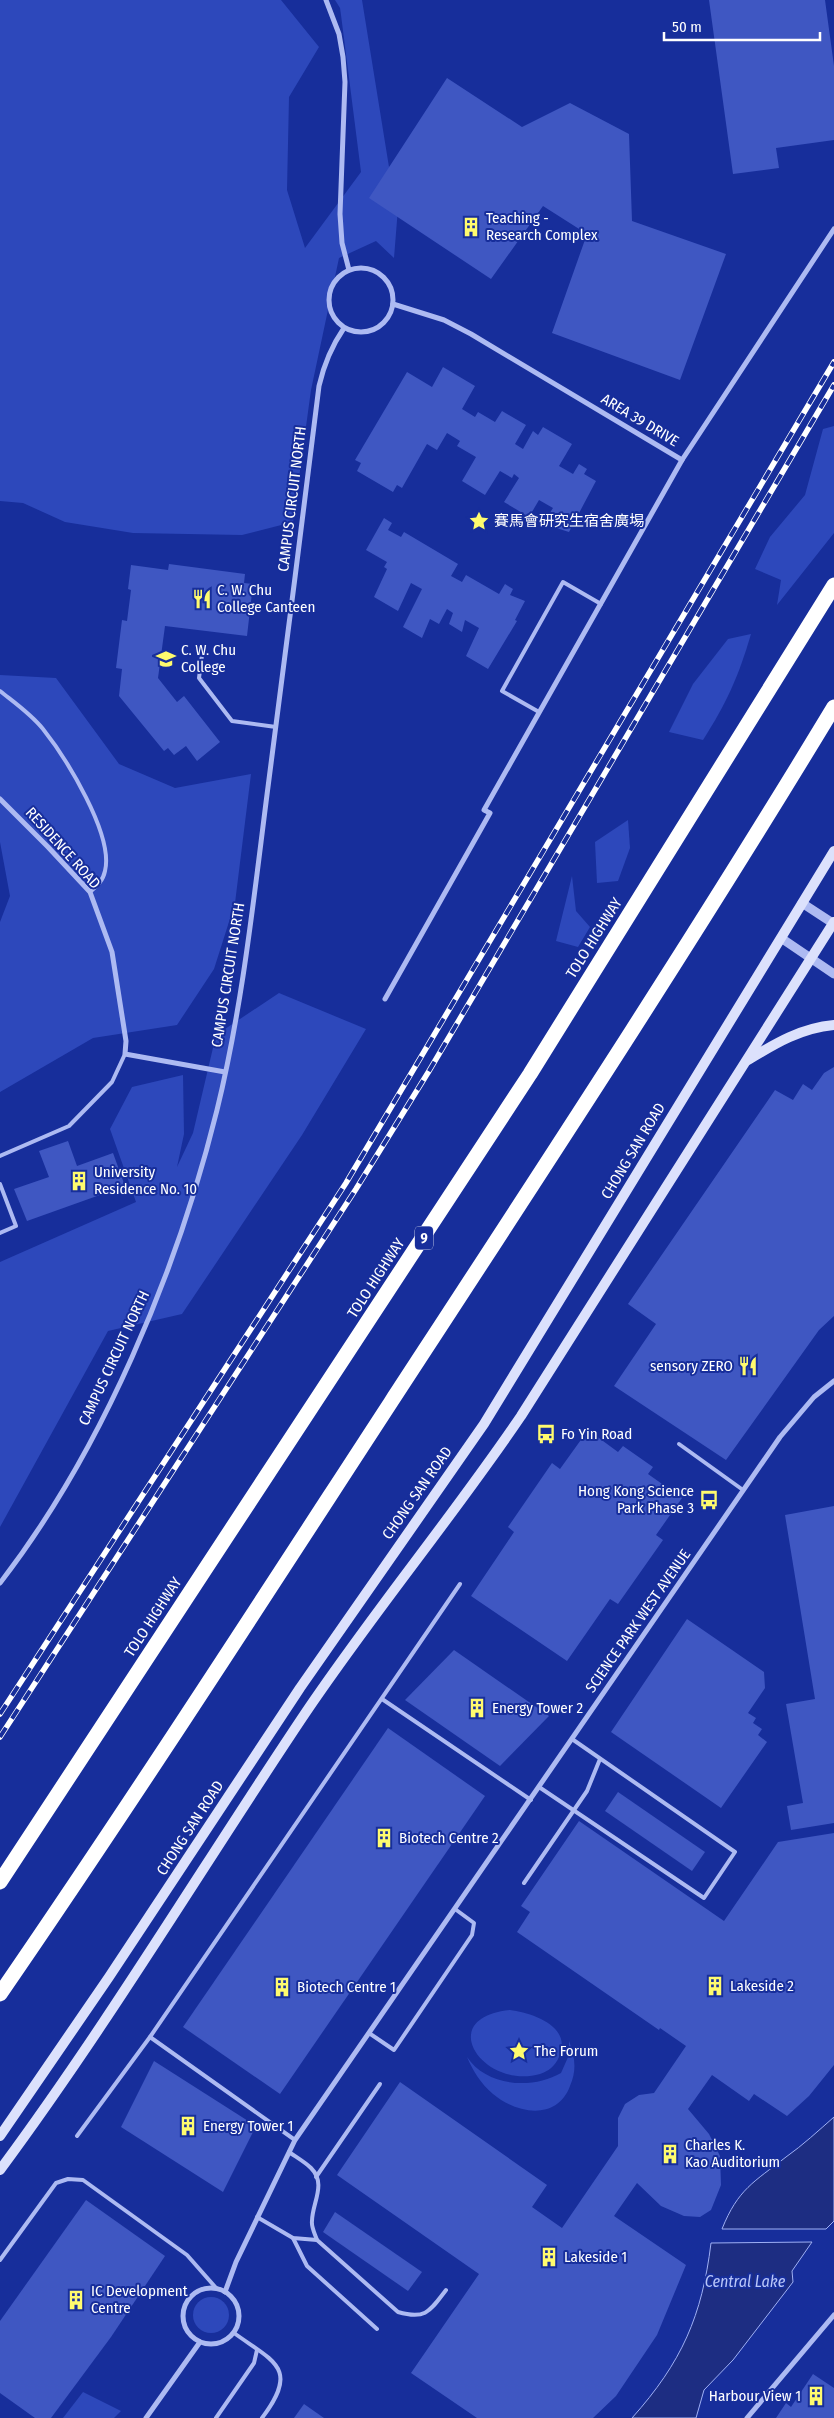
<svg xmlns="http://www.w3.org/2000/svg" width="834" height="2418" viewBox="0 0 834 2418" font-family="'Fira Sans Condensed','Noto Sans TC',sans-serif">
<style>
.green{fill:#2d48bb}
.water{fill:#1d2d82;stroke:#9fb0f5}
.building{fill:#3f57c2}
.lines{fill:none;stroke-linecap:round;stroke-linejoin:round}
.service{stroke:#adbaf2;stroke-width:4}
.minor{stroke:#adbaf2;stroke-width:5}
.tertiary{stroke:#adbaf2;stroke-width:9}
.secondary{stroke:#dce1fc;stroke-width:10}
.motorway{stroke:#fff;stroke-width:15}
.rail-casing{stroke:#fff;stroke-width:5.5}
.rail{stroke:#172e9b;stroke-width:4;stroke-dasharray:11;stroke-linecap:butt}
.labels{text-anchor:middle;stroke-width:4;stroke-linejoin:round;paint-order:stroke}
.shield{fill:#172e9b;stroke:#b9c0e1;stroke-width:1}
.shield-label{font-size:14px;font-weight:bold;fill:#fff}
.poi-label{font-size:15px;fill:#fff;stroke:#172e9b;text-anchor:start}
.street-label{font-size:15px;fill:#fff;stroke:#172e9b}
.water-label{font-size:16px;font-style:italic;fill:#b9c6f9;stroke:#172e9b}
</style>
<rect width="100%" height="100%" fill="#172e9b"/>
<g class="green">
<path d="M0 0H281L319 47 289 97 287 190 305 248 361 172 341 15 340 8 335 0H362L389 167 402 158 394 258 376 241 339 258 311 390 293 522 242 535 133 533 65 522 23 503 0 501Z"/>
<path d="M834 426V533L777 605 781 580 755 569 770 537 805 495 823 429Z"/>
<path d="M751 634C738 678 727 702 703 740L669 732 693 684 728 639Z"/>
<path d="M0 675 56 678 119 764 175 788 251 774 235 903 214 969 177 1025 93 1038 0 1092V922L10 896 0 842Z"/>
<path d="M628 820 630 848 618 881 597 883 595 842Z"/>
<path d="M572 876 576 911 590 927 578 947 556 941Z"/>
<path d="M279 993 366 1029 302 1135 182 1314 108 1331 0 1527V1262L136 1202 110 1129 132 1087 183 1075 184 1134 177 1167 193 1133 216 1035Z"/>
<path d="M510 2010C532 2013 573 2026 559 2057 555 2066 549 2071 540 2074 484 2090 433 2018 510 2010Z"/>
<path d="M569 2041C575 2057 577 2070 570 2086 557 2121 517 2114 493 2094 481 2084 473 2071 467 2057 486 2086 532 2090 561 2073L569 2055Z"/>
<circle cx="211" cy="2315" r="18"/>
<path d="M83 2392 121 2411 114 2418H63Z"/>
</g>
<g class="water">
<path d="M834 2117V2221L826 2229H722C738 2189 754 2182 786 2157 803 2145 818 2131 834 2117Z"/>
<path d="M812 2242 792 2271 793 2282 733 2360 704 2390 696 2418H632C682 2362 702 2316 711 2243Z"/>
</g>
<g class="building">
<path d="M709 0H825L834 66V140L776 148 779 168 733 174Z"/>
<path d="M447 78 522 127 570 103 629 134 632 221 726 254 680 380 552 333 587 234 543 206 491 279 369 198Z"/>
<path d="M443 367 475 386 462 409 475 417 478 412 495 422 502 411 526 425 515 444 523 449 533 431 538 435 543 427 572 444 559 466 573 474 579 464 587 469 584 474 596 481 569 532 553 527 555 524 546 519 553 508 539 500 529 517 504 502 519 478 514 474 512 478 500 471 485 495 462 481 476 457 457 446 460 441 447 433 437 450 427 444 402 488 397 485 393 492 357 471 361 463 355 460 407 372 432 387Z"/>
<path d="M384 518 392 523 388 530 401 537 404 532 458 564 451 576 462 582 466 575 499 594 505 584 513 589 510 595 525 601 515 620 517 621 488 669 466 656 479 628 465 620 462 632 449 624 453 613 447 609 439 624 430 619 422 638 403 627 422 589 411 583 398 611 374 597 387 569 384 567 387 562 366 550Z"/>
<path d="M169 564 245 574 244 583 253 584 247 636 165 626 158 678 177 702 184 696 220 742 197 761 186 746 174 755 168 748 164 751 119 696 122 669 116 668 122 620 127 621 131 590 128 589 131 565 168 570Z"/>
<path d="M834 1067V1316L819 1330 726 1460 614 1386 656 1324 628 1304 775 1090 793 1100 803 1084 812 1090 824 1073Z"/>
<path d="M68 1141 77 1166 113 1153 125 1186 27 1221 14 1189 49 1177 39 1151Z"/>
<path d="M588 1430 618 1452 623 1446 653 1467 648 1474 682 1498 656 1535 663 1540 618 1604 610 1599 567 1661 471 1596 514 1532 508 1527 552 1463 560 1469Z"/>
<path d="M834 1506V1823L791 1830 787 1806 803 1803 786 1704 815 1699 785 1515Z"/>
<path d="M687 1619 764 1672 765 1688 748 1713 756 1718 753 1723 762 1729 758 1735 767 1742 721 1808 611 1732Z"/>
<path d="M454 1650 549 1716 500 1766 405 1700Z"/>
<path d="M388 1728 485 1796 280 2094 183 2027Z"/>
<path d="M618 1792 705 1852 692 1871 605 1811Z"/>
<path d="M579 1821 724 1921 778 1842 834 1833V2065L809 2096 787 2116 754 2094 749 2101 712 2075 688 2109 709 2134 720 2156 721 2185 711 2210 700 2217 684 2216 661 2206 637 2183 614 2216 686 2265 657 2335 616 2396 593 2418H477L411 2373 479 2274 337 2175 400 2082 547 2185 532 2207 562 2228 618 2146V2118L625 2104 639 2095 654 2093 686 2046 660 2028 659 2030 517 1932 530 1912 521 1906Z"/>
<path d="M154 2061 256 2126 223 2192 121 2127Z"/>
<path d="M86 2200 165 2256 111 2337 51 2418H35L0 2393V2321Z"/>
<path d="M335 2212 422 2272 408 2291 323 2232Z"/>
<path d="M813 2374 834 2388V2418H776L786 2403 791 2407Z"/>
<path d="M304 2404 324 2418H294Z"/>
</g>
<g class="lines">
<g class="service">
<path d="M203 647 199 678 232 721 276 727"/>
<path d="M0 691C15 703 31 714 43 729 66 758 114 835 105 871 103 881 97 886 90 892"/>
<path d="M539 712 502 691 563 582 601 604"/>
<path d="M0 1156 69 1126 112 1082 125 1054"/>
<path d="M0 1184 16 1226 0 1233"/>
<path d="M679 1444 743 1490"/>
<path d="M382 1699 531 1800"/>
<path d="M539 1787 704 1898 735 1852 572 1739"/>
<path d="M524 1883 587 1791 600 1759"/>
<path d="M369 2033 394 2050 472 1935 474 1923 455 1909"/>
<path d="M150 2037 295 2140"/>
<path d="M77 2136 150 2037 460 1584"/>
<path d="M289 2152C296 2157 305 2162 311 2168 327 2184 312 2203 312 2221 311 2227 315 2234 317 2240L398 2312C426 2320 430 2311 446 2290"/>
<path d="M316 2177 380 2084"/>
<path d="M257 2217 293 2238 317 2240"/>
<path d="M293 2238 307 2266 377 2329"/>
<path d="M0 2260 56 2183 68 2179 83 2180 187 2255 217 2289"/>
<path d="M234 2333C274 2362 300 2368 262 2418"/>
<path d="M216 2418 254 2363 257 2350"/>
</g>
<g class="minor">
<path d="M326 0 339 34 343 57 345 82 340 214 342 243 349 270"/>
<circle cx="361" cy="300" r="32"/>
<path d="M393 304 444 320 471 334 682 460"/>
<path d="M0 799 48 847 90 892 112 952 126 1041 125 1054 225 1072"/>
<path d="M385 999 490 813 484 810 682 460 834 229"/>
<path d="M0 1583C102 1451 177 1272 217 1110 243 1004 254 895 268 787 286 653 302 520 319 386 324 364 331 347 344 328"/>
<circle cx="211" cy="2316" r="28"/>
<path d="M225 2292 236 2262 295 2140 780 1437 814 1397 834 1381"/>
<path d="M146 2418 200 2342"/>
<path d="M747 2418 834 2315"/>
</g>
<g class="tertiary">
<path d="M802 903 834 924"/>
<path d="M781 938 834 974"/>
</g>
<g class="secondary">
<path d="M748 1060C776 1043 801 1028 834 1025"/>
<path d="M0 2136 109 1977 300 1688 484 1424 834 851"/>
<path d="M0 2170C108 2024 201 1869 302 1718 371 1615 451 1519 521 1416L834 922"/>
</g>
<g class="motorway">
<path d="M0 1882 530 1074 834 585"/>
<path d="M0 1994C134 1799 262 1600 391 1402 541 1172 692 942 834 707"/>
</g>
<defs>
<g id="rail">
<path d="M0 1714 346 1183 834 362"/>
<path d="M0 1737 356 1189 429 1071 834 385"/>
</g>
</defs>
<use href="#rail" class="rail-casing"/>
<use href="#rail" class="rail"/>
</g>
<defs>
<symbol id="building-bare" viewBox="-9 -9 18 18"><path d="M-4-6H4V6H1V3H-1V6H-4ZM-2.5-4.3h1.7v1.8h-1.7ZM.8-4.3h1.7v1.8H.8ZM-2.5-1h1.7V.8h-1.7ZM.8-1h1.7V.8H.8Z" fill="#fffb6e" stroke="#172e9b" stroke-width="2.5" paint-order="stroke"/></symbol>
<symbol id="sight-bare" viewBox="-9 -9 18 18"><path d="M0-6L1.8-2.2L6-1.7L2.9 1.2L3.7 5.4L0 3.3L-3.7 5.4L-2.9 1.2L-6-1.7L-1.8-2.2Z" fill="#fffb6e" stroke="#172e9b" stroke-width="2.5" paint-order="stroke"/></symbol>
<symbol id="restaurant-bare" viewBox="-9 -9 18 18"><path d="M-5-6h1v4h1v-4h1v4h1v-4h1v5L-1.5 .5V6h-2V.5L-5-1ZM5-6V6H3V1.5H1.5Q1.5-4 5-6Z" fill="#fffb6e" stroke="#172e9b" stroke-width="2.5" paint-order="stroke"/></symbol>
<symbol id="university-bare" viewBox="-9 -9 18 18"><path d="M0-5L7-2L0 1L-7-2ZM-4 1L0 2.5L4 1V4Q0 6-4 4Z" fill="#fffb6e" stroke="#172e9b" stroke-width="2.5" paint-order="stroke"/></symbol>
<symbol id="bus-bare" viewBox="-9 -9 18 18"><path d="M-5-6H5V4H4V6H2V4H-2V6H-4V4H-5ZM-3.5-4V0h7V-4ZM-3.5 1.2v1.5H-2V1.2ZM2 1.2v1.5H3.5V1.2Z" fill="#fffb6e" stroke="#172e9b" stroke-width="2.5" paint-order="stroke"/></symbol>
</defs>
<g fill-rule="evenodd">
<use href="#building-bare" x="457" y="213" width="28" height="28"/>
<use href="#sight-bare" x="465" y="507" width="28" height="28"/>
<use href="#restaurant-bare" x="188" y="585" width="28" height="28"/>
<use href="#university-bare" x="152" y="645" width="28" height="28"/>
<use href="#building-bare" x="65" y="1167" width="28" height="28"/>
<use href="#restaurant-bare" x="734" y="1352" width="28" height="28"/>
<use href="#bus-bare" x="532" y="1420" width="28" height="28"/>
<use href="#bus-bare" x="695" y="1486" width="28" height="28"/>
<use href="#building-bare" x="463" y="1694" width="28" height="28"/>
<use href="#building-bare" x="370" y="1824" width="28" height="28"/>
<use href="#building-bare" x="701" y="1972" width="28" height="28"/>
<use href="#building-bare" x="268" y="1973" width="28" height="28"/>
<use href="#sight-bare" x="505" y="2037" width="28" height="28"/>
<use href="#building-bare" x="174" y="2112" width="28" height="28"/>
<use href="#building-bare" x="656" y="2140" width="28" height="28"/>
<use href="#building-bare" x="535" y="2243" width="28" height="28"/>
<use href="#building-bare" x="62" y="2286" width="28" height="28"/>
<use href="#building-bare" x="802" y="2382" width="28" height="28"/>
</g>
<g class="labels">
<rect class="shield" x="415" y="1226.5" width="18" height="23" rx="4"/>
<g class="shield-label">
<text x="424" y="1243">9</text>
</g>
<g class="poi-label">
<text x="486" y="223">Teaching -<tspan x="486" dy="17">Research Complex</tspan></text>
<text x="494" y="526">賽馬會研究生宿舍廣埸</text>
<text x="217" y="595">C. W. Chu<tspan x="217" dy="17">College Canteen</tspan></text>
<text x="181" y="655">C. W. Chu<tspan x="181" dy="17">College</tspan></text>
<text x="94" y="1177">University<tspan x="94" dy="17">Residence No. 10</tspan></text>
<text x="733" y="1371" text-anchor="end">sensory ZERO</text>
<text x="561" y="1439">Fo Yin Road</text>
<text x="694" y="1496" text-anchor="end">Hong Kong Science<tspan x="694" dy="17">Park Phase 3</tspan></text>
<text x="492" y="1713">Energy Tower 2</text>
<text x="399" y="1843">Biotech Centre 2</text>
<text x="730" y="1991">Lakeside 2</text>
<text x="297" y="1992">Biotech Centre 1</text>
<text x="534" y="2056">The Forum</text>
<text x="203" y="2131">Energy Tower 1</text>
<text x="685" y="2150">Charles K.<tspan x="685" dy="17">Kao Auditorium</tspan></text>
<text x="564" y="2262">Lakeside 1</text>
<text x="91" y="2296">IC Development<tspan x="91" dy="17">Centre</tspan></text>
<text x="801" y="2401" text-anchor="end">Harbour View 1</text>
</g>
<g class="street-label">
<text transform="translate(640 420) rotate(31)" y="5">AREA 39 DRIVE</text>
<text transform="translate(292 499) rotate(-83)" y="5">CAMPUS CIRCUIT NORTH</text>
<text transform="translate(63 848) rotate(48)" y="5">RESIDENCE ROAD</text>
<text transform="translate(594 938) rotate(-58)" y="5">TOLO HIGHWAY</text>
<text transform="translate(228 975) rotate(-81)" y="5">CAMPUS CIRCUIT NORTH</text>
<text transform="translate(633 1151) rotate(-59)" y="5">CHONG SAN ROAD</text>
<text transform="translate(376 1278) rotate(-57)" y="5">TOLO HIGHWAY</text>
<text transform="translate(114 1358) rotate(-65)" y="5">CAMPUS CIRCUIT NORTH</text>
<text transform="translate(417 1493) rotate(-55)" y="5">CHONG SAN ROAD</text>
<text transform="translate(153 1617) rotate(-57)" y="5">TOLO HIGHWAY</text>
<text transform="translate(638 1621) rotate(-55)" y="5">SCIENCE PARK WEST AVENUE</text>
<text transform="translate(190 1828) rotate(-57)" y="5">CHONG SAN ROAD</text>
</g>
<g class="water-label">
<text x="745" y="2287">Central Lake</text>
</g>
</g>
<path d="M664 32v8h156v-8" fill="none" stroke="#ffffff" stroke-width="2.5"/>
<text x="672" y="32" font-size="15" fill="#ffffff" stroke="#172e9b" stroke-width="4" paint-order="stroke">50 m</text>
</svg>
